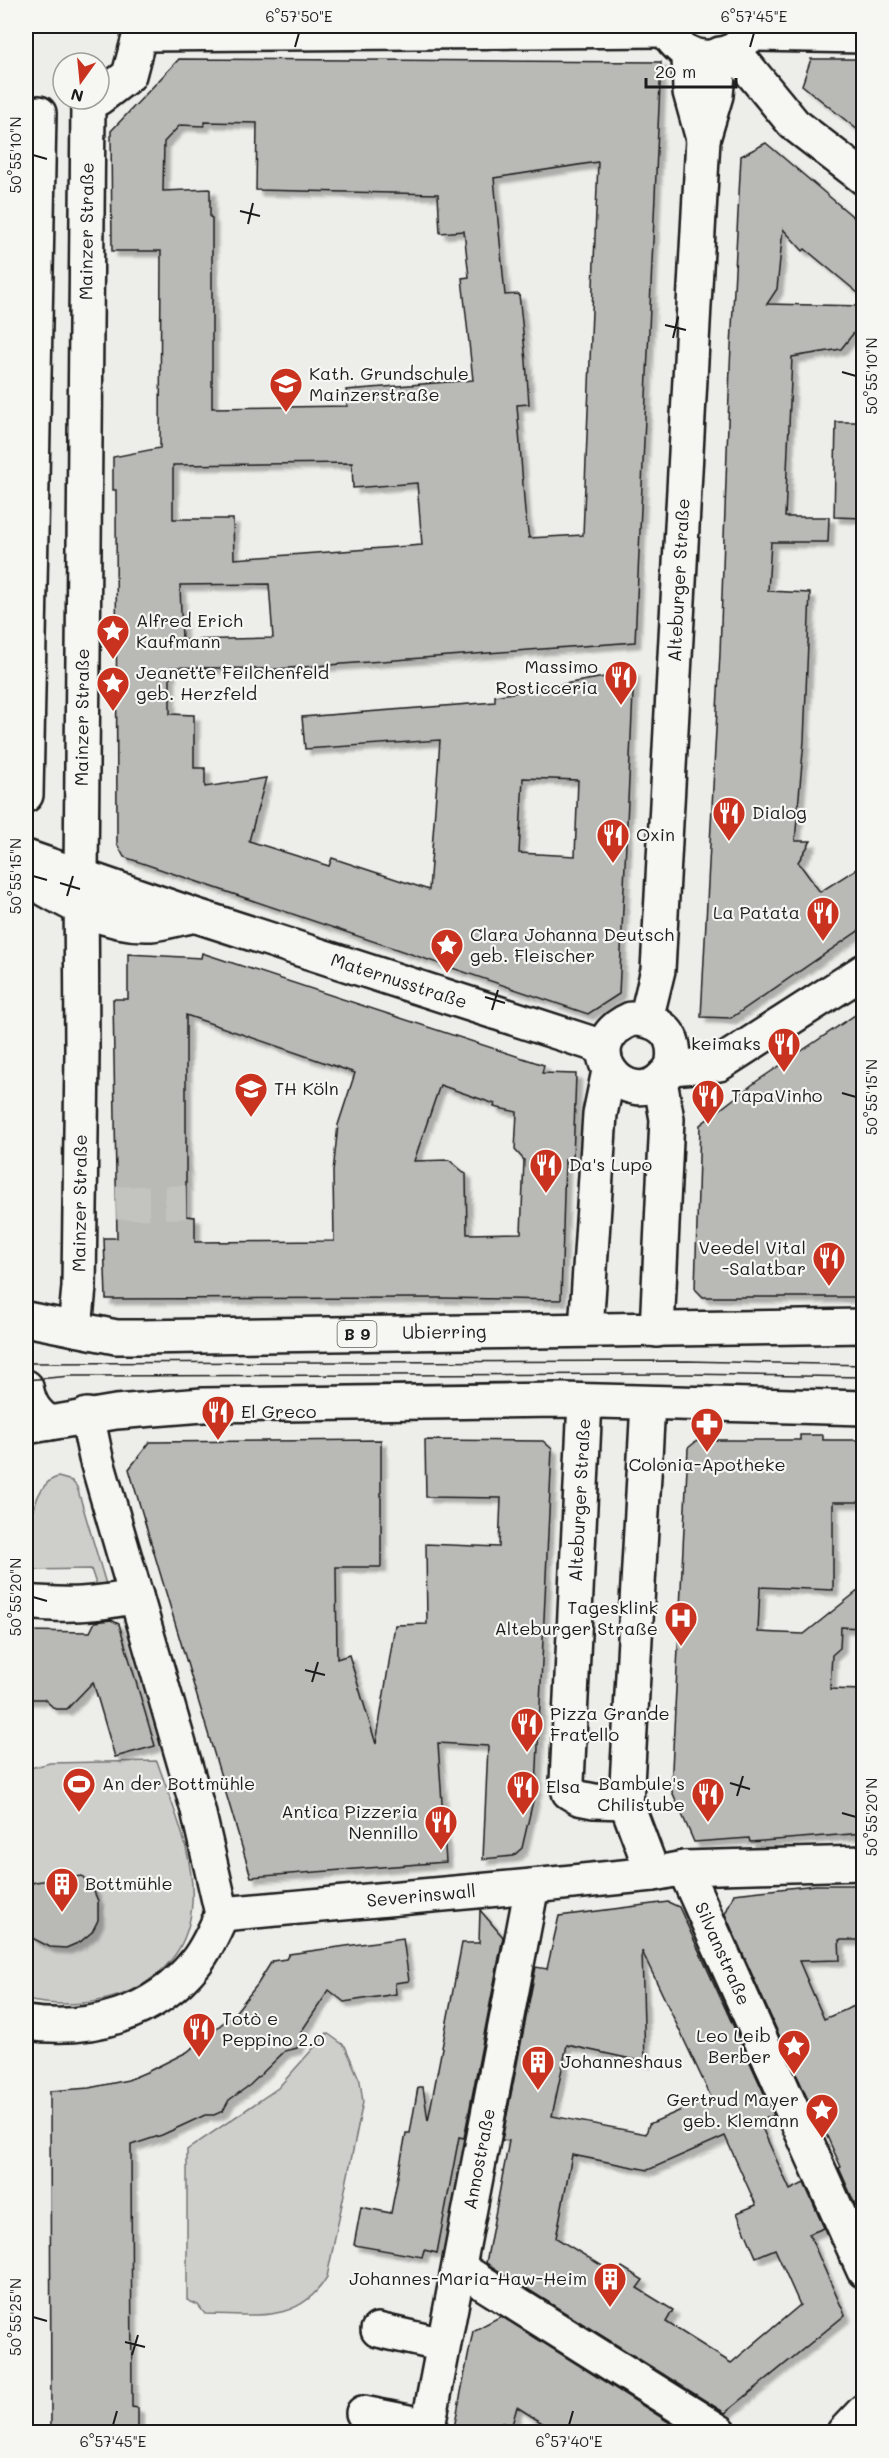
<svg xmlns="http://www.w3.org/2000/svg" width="889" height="2458" viewBox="0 0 889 2458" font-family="Mali,sans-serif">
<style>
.green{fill:#cececb;stroke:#757574;stroke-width:1.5}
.building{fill:#b9b9b6;stroke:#1c1c1c;stroke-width:1.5;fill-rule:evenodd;filter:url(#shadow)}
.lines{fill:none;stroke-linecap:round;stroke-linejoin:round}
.minor-tunnel{stroke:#c3c3c0;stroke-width:33;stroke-dasharray:33 16;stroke-linecap:butt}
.minor-casing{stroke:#1c1c1c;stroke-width:38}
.major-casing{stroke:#1c1c1c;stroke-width:38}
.minor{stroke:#f6f6f2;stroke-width:33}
.major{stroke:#f6f6f2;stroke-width:33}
.tram{stroke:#1c1c1c;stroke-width:1.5}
.ticks{fill:none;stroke:#1c1c1c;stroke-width:2}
.labels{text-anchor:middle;stroke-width:4.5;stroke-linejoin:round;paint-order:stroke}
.shield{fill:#f6f6f2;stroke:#5d5d5c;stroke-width:1.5}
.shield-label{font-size:16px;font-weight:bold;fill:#1c1c1c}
.street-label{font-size:18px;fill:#1c1c1c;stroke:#f6f6f2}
.poi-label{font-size:18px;fill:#1c1c1c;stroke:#f6f6f2;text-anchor:start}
.neatline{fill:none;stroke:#1c1c1c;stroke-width:2}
.ticks-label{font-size:15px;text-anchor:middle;fill:#1c1c1c}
</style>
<defs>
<filter id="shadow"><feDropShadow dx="5.5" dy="5.5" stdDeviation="1.5" flood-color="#0004"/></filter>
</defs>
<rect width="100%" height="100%" fill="#edede9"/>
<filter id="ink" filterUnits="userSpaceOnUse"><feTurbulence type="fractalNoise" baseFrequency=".0167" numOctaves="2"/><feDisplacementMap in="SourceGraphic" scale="12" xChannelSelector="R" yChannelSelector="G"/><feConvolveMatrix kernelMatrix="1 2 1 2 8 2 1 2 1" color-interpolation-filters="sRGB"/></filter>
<g filter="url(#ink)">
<g class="green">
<path d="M58 1477 72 1481 77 1487 108 1591 99 1593 91 1569 28 1570 26 1577C26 1552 28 1484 58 1477Z"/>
<path d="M157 1761C172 1805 195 1855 192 1903 187 1989 97 2015 26 2000V1769L50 1763Z"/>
<path d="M327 2033 345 2046 360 2081 363 2102 327 2277C298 2325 254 2314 205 2314L198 2305 187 2300V2150L278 2088Z"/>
</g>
<g class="building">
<path d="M179 59 661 62 635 642 276 669 170 667V714L194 715V768H205V787L266 778 249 841 329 866 332 858 429 890 440 740 305 749 302 717 495 702V696L634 672 619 994 588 1014 124 857 117 844 116 490H113V457L160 448 161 251H112L111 131ZM204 122 257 123 256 190 438 194 440 233 464 231 469 277 462 278 473 380 346 390 347 406 212 408V218L210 217V189L163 191 164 142 180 125 204 126ZM598 162 583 535 529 538 525 512 517 405 529 404 526 361 519 294 505 295 494 178ZM352 463 353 488 417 483 422 545 234 559 233 519H173V465ZM269 584 273 638 182 640 180 585ZM523 778 578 780 575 856 519 853Z"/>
<path d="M811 59H864V135L802 85Z"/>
<path d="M766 143 864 226V298L805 249 803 251 783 229 777 289 767 304 864 306V320L841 349 792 357 785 517H829L828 542H771L768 591 810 593 804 741 795 841H811L798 862 820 892 864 864V927L731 1018 701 1017 720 653 730 366 741 156Z"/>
<path d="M836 422H864V518L834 517Z"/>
<path d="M202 953 544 1065 542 1073 576 1074 573 1159H565L561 1300 442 1298 106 1299 104 1238H117L113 999H128V954L201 958ZM186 1015 355 1073 338 1125 333 1172 334 1241 195 1242V1217L186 1216ZM440 1085 495 1104 494 1107 517 1112 515 1150 524 1160 521 1233 467 1234 466 1174 449 1160 414 1161Z"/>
<path d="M864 1009V1297H703L695 1289 700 1125 757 1081Z"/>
<path d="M800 1435H823V1440H864V1502H833V1590L760 1587 758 1632 804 1634 864 1586V1628L841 1627 840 1648 832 1655 830 1689 864 1690V1833L750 1842 749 1838 694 1842 671 1789 688 1448 698 1440H800Z"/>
<path d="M381 1440V1567H336L337 1659 349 1655 376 1744 395 1625 427 1624 426 1544 499 1547 501 1498 426 1497 425 1440 543 1441 552 1449 536 1788 522 1848 513 1856 483 1859 488 1746 438 1743 446 1862 251 1877 129 1469 150 1442Z"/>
<path d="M111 1620 119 1624 155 1746 115 1757 93 1682 67 1709H55L44 1699H26V1631L90 1632 95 1622Z"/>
<path d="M82 1876 92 1887 98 1901V1920L92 1932 80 1942 66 1948 50 1947 34 1939 26 1928V1886L35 1882Z"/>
<path d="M816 1885H864V1940H839L840 1960 799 1961 824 2019 864 2002V2216L861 2212 859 2213 839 2168 841 2167 810 2099 808 2100 725 1914 734 1894Z"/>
<path d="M668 1902 679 1907 774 2115 759 2121 790 2190 804 2183 824 2228 809 2234 845 2315 725 2413 486 2263 509 2141 502 2140 536 1967 547 1969 559 1916ZM642 1951 711 2097 649 2124 646 2134 552 2116 567 2045 645 2062ZM725 2136 756 2205 737 2213 756 2257 775 2249 800 2305 731 2363 666 2322 673 2310 637 2288 643 2280 622 2267 617 2275 556 2238 572 2155 648 2170Z"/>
<path d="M480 1910 503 1937 464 2138 459 2137 437 2253 424 2250 422 2257 354 2245 361 2207 391 2213 406 2133H410L418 2087H423L428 2121 462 1943H479Z"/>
<path d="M403 1938 409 1981 395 1983 396 1994 344 2002 329 1990 301 2032V2040L297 2048 285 2051 250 2085 229 2100 223 2111 214 2115H205L162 2135 131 2145 132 2407 138 2408V2433H51L50 2091 89 2088 128 2080 149 2071 187 2052 234 2014 257 1985 272 1961 286 1959 289 1954Z"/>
<path d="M501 2316 686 2433H558L517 2407 512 2425 502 2423 501 2433H453L473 2331Z"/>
</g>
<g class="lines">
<path class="minor-tunnel" d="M116 1203 186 1202"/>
<defs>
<g id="minor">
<path d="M663 26C670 36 677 47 688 53 713 65 744 50 754 26"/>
<path d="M142 34 666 30"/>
<path d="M751 34 864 36"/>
<path d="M734 51 794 124 864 178"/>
<path d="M689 53 690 92 703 139"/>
<path d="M99 98 129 75 142 26"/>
<path d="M26 795 39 113"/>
<path id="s1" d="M26 857 194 915 603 1047"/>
<path d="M26 878C64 900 104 926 151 924 164 923 179 918 192 916"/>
<path d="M631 1019C657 1019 677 1031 673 1061 672 1068 669 1071 664 1076 629 1115 569 1046 631 1019Z"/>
<path id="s2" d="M646 1019 658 970 703 139 716 95 720 54"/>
<path d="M671 1068 719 1064 864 971"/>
<path id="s3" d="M75 1329 79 1287 82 1053 81 876 88 106"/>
<path d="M586 1330 600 1114 609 1071"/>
<path d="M657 1330 667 1119 660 1081"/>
<path d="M585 1401 567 1782 569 1792 579 1798 594 1801 626 1802"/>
<path d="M648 1403 626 1802 653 1874"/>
<path d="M87 1415 96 1458 198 1810 222 1914"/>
<path d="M26 1602C66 1606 96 1605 136 1596"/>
<path id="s4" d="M684 1868 864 2271"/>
<path id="s5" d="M222 1914 532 1886 653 1874 684 1868 864 1863"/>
<path d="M26 2023C90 2032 154 2015 196 1962 207 1948 215 1930 222 1914"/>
<path d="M459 2268 720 2432"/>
<path d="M378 2330 443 2345"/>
<path d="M363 2413 428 2426"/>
<path id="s6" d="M427 2432 532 1886"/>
<path d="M844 2432 864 2411"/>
</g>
<g id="major">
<path id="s7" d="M26 1319 116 1337H139L864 1326"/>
<path d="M26 1387C30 1405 34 1412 49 1423"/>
<path d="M26 1427 116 1412 203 1405 562 1400 864 1408"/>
</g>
</defs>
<use href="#minor" class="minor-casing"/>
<use href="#major" class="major-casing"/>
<use href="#minor" class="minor"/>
<use href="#major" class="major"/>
<g class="tram">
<path d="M26 1363 688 1361 864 1365"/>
<path d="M26 1380 71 1376 688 1374 864 1377"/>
</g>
</g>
</g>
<path class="ticks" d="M295 47 299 33M750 47 754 33M33 155 47 159M240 211 260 216M248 224 253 203M665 325 686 330M673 338 678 317M842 372 856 376M33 876 47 880M60 883 80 889M67 896 73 876M485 997 505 1003M492 1010 498 990M842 1093 856 1097M33 1597 47 1601M305 1670 325 1675M312 1682 318 1662M730 1783 750 1789M737 1796 743 1776M842 1813 856 1817M33 2317 47 2321M125 2342 145 2347M132 2355 138 2335M113 2425 117 2411M569 2425 573 2411"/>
<defs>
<symbol id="school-pin" viewBox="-11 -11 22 30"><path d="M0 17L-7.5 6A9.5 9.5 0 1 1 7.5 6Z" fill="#c8321e" stroke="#f6f6f2"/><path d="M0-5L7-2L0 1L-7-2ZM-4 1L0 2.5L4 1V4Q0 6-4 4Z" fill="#fff"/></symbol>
<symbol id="sight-pin" viewBox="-11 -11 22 30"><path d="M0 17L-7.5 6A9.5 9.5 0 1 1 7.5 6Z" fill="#c8321e" stroke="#f6f6f2"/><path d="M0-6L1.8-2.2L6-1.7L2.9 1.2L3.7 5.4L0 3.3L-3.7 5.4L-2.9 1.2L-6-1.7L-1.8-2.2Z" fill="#fff"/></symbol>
<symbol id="restaurant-pin" viewBox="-11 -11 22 30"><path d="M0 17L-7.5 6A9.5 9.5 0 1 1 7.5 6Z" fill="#c8321e" stroke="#f6f6f2"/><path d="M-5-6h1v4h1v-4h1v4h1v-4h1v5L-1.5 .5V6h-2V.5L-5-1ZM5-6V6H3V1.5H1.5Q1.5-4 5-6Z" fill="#fff"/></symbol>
<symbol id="university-pin" viewBox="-11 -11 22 30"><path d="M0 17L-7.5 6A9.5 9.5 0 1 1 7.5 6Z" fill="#c8321e" stroke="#f6f6f2"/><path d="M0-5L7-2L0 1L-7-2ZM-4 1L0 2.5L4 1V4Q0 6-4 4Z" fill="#fff"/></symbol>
<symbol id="pharmacy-pin" viewBox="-11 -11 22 30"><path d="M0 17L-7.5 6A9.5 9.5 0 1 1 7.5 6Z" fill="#c8321e" stroke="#f6f6f2"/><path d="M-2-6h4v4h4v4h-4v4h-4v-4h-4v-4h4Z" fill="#fff"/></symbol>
<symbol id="hospital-pin" viewBox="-11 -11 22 30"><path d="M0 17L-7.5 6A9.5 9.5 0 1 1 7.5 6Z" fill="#c8321e" stroke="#f6f6f2"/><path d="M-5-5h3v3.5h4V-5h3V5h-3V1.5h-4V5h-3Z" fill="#fff"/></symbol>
<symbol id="stadium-pin" viewBox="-11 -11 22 30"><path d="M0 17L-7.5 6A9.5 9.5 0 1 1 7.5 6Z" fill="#c8321e" stroke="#f6f6f2"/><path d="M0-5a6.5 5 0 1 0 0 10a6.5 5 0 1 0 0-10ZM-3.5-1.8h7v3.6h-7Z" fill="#fff"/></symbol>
<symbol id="building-pin" viewBox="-11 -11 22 30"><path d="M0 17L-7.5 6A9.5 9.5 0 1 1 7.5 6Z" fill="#c8321e" stroke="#f6f6f2"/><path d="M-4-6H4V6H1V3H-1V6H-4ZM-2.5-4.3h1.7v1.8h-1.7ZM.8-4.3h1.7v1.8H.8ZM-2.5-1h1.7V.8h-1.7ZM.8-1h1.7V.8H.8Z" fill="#fff"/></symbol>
</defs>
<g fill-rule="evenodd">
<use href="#school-pin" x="267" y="365" width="38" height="52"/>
<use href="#sight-pin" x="94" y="612" width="38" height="52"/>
<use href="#restaurant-pin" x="602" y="658" width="38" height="52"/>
<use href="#sight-pin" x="94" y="664" width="38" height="52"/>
<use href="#restaurant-pin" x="710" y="794" width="38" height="52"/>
<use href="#restaurant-pin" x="594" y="816" width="38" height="52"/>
<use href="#restaurant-pin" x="804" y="894" width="38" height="52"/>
<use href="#sight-pin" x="428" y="926" width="38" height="52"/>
<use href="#restaurant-pin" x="765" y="1025" width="38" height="52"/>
<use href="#university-pin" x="232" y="1070" width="38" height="52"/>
<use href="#restaurant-pin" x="689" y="1077" width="38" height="52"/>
<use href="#restaurant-pin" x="527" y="1146" width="38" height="52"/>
<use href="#restaurant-pin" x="810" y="1239" width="38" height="52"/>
<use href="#restaurant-pin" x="199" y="1393" width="38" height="52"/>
<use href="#pharmacy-pin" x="688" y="1405" width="38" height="52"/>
<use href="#hospital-pin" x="662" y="1599" width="38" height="52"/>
<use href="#restaurant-pin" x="508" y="1705" width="38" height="52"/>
<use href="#stadium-pin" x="60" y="1765" width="38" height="52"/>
<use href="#restaurant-pin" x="504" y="1768" width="38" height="52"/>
<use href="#restaurant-pin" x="689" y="1775" width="38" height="52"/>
<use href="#restaurant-pin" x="422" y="1803" width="38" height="52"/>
<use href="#building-pin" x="43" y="1865" width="38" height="52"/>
<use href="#restaurant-pin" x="180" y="2010" width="38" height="52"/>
<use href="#sight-pin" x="775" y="2027" width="38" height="52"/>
<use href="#building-pin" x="519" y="2043" width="38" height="52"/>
<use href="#sight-pin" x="803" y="2091" width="38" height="52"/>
<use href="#building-pin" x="591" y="2260" width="38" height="52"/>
</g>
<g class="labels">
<rect class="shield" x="337.5" y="1321" width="39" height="26" rx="4.5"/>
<g class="shield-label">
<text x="357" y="1340">B 9</text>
</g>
<g class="street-label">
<text dy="6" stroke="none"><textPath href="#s3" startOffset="1098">Mainzer Straße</textPath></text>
<text dy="6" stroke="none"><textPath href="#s2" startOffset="441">Alteburger Straße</textPath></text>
<text dy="6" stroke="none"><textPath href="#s3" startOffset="612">Mainzer Straße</textPath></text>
<text dy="6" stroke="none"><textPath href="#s1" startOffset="393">Maternusstraße</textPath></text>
<text dy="6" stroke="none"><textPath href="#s3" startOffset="126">Mainzer Straße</textPath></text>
<text dy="6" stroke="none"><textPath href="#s7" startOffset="420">Ubierring</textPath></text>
<text transform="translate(580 1500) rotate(-87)" y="6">Alteburger Straße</text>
<text dy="6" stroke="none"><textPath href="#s5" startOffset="200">Severinswall</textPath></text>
<text dy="6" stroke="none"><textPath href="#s4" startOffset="94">Silvanstraße</textPath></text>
<text dy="6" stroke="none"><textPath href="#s6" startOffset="278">Annostraße</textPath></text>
</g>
<g class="poi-label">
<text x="309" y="380">Kath. Grundschule<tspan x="309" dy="21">Mainzerstraße</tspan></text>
<text x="136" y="627">Alfred Erich<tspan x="136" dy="21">Kaufmann</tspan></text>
<text x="598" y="673" text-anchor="end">Massimo<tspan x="598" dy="21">Rosticceria</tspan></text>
<text x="136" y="679">Jeanette Feilchenfeld<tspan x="136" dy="21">geb. Herzfeld</tspan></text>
<text x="752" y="819">Dialog</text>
<text x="636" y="841">Oxin</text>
<text x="800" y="919" text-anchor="end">La Patata</text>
<text x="470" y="941">Clara Johanna Deutsch<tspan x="470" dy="21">geb. Fleischer</tspan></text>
<text x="761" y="1050" text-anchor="end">keimaks</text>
<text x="274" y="1095">TH Köln</text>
<text x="731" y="1102">TapaVinho</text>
<text x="569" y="1171">Da's Lupo</text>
<text x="806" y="1254" text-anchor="end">Veedel Vital<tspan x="806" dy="21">-Salatbar</tspan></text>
<text x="241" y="1418">El Greco</text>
<text x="707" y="1471" text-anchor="middle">Colonia-Apotheke</text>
<text x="658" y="1614" text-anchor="end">Tagesklink<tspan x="658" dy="21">Alteburger Straße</tspan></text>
<text x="550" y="1720">Pizza Grande<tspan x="550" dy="21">Fratello</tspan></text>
<text x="102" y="1790">An der Bottmühle</text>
<text x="685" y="1790" text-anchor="end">Bambule's<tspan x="685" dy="21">Chilistube</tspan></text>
<text x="546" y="1793">Elsa</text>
<text x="418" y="1818" text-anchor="end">Antica Pizzeria<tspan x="418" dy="21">Nennillo</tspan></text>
<text x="85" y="1890">Bottmühle</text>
<text x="222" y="2025">Totò e<tspan x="222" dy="21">Peppino 2.0</tspan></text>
<text x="771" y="2042" text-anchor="end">Leo Leib<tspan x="771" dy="21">Berber</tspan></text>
<text x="561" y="2068">Johanneshaus</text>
<text x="799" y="2106" text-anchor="end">Gertrud Mayer<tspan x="799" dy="21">geb. Klemann</tspan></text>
<text x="587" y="2285" text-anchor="end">Johannes-Maria-Haw-Heim</text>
</g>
</g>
<rect width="889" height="2458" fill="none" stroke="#f6f6f2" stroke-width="66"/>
<g transform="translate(81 81) rotate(195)"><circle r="28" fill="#f6f6f2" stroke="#9f9f9c" stroke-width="1.5"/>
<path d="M0-4.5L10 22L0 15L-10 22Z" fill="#c8321e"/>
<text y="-9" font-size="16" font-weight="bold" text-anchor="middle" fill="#1c1c1c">N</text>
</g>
<path d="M646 78v9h90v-9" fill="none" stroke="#1c1c1c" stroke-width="3"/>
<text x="655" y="78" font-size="18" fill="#1c1c1c" stroke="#f6f6f2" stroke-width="4.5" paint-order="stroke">20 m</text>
<rect x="33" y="33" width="823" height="2392" class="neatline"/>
<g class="ticks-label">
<text x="299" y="22">6°57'50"E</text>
<text x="754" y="22">6°57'45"E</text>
<text transform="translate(16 155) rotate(-90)" y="5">50°55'10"N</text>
<text transform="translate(872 376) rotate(-90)" y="5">50°55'10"N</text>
<text transform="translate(16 876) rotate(-90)" y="5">50°55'15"N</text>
<text transform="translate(872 1097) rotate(-90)" y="5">50°55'15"N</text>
<text transform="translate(16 1597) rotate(-90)" y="5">50°55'20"N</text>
<text transform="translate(872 1817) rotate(-90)" y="5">50°55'20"N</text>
<text transform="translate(16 2317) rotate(-90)" y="5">50°55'25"N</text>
<text x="113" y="2447">6°57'45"E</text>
<text x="569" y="2447">6°57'40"E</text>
</g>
</svg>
